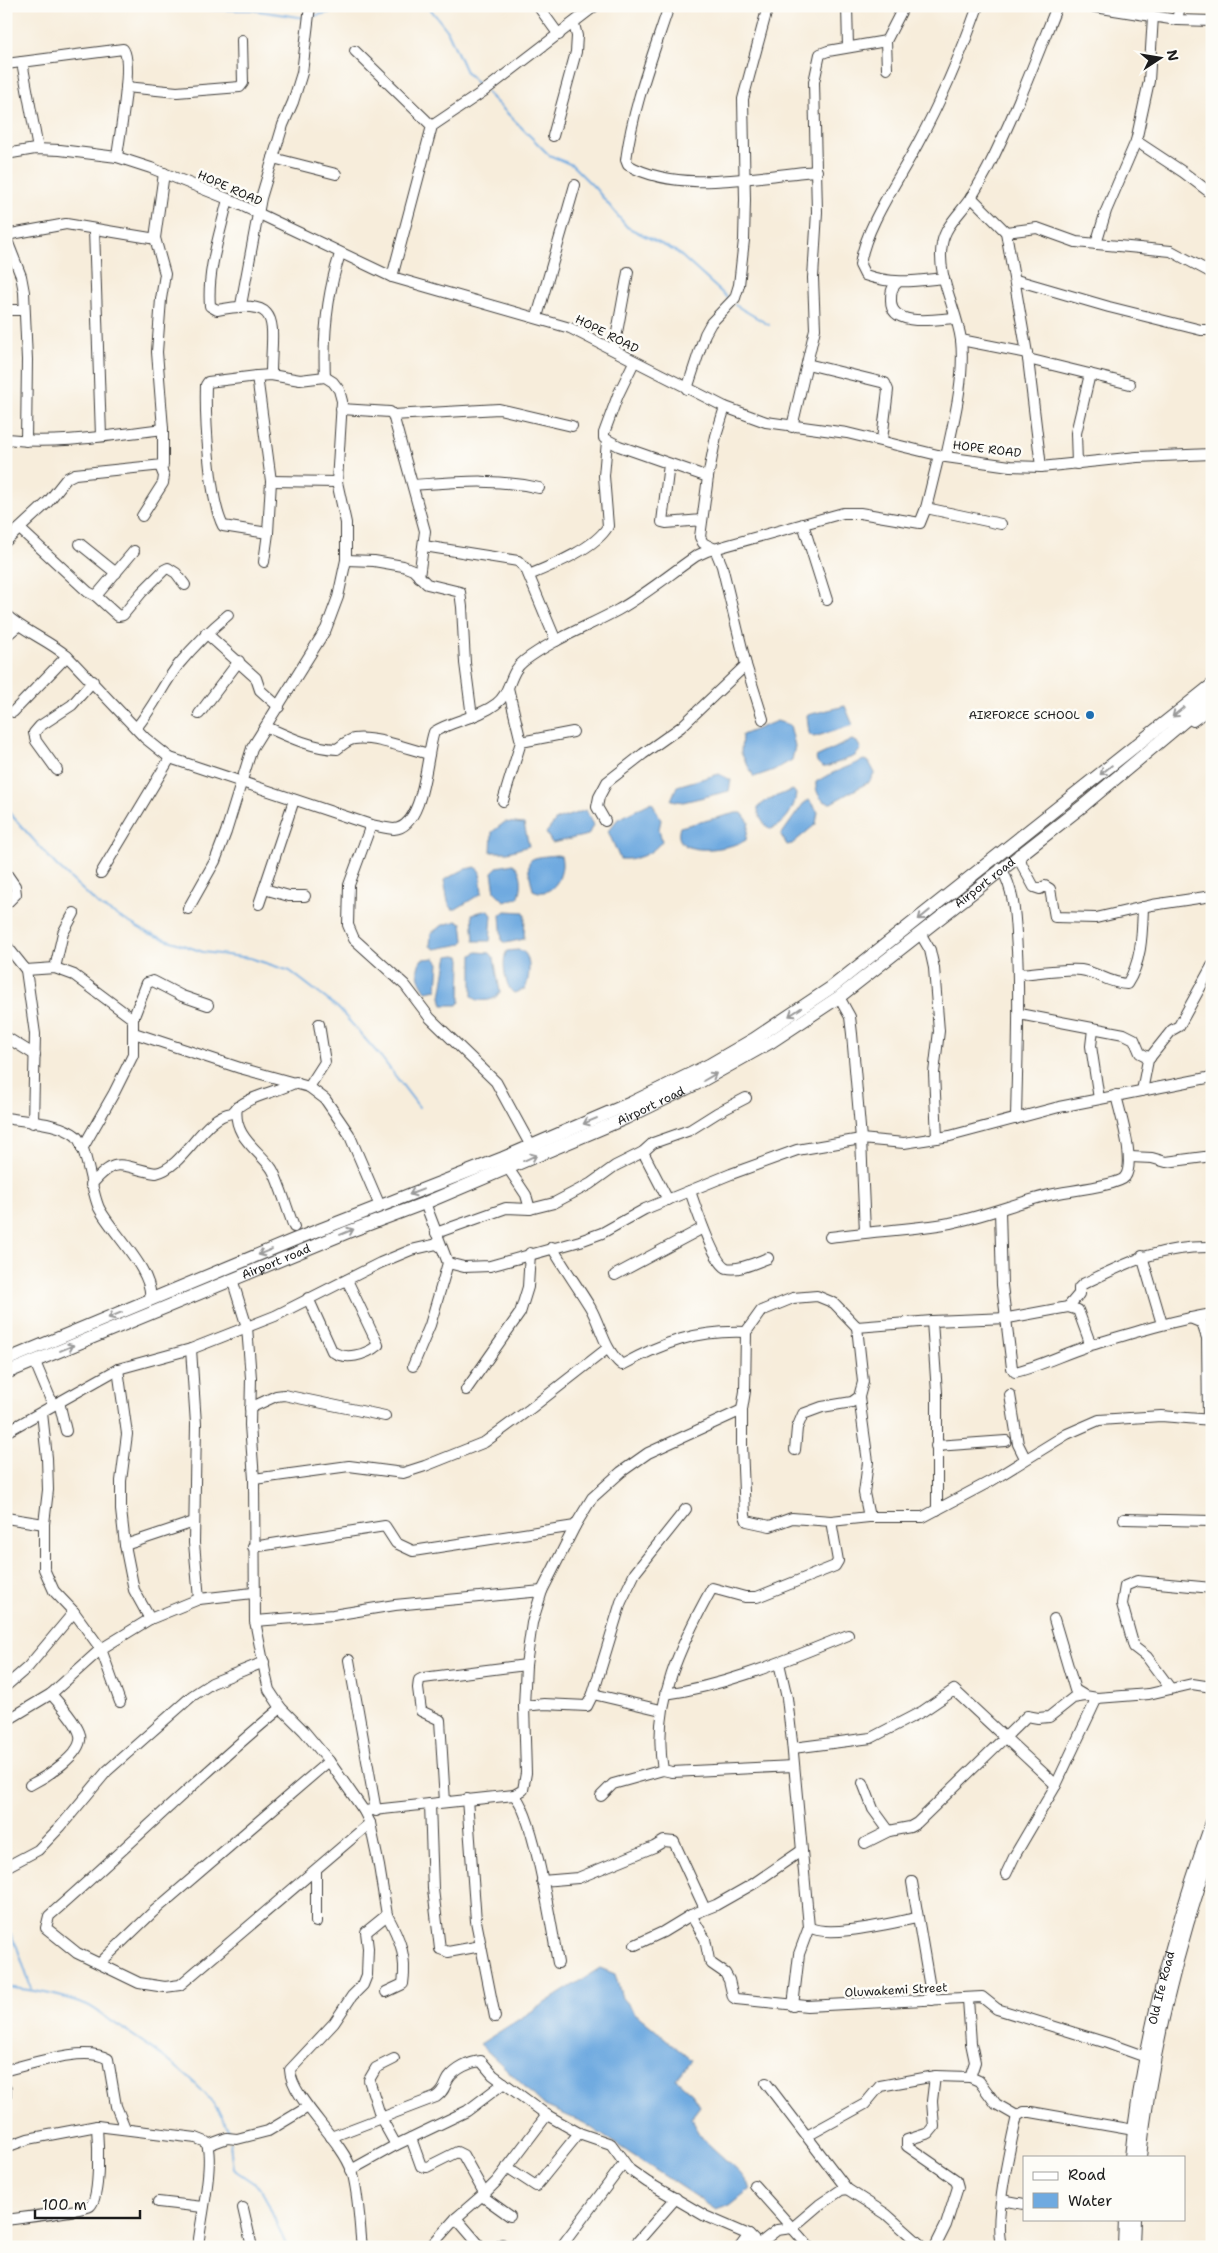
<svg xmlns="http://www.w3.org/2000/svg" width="1218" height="2253" viewBox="0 0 1218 2253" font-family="'Shantell Sans',sans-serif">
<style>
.water{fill:#6faae0;stroke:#46637e}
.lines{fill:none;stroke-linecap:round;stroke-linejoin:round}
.stream{stroke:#6faae0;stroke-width:2}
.minor-casing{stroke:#3d3b39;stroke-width:12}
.major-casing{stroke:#3d3b39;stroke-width:14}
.minor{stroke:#fff;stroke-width:10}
.major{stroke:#fff;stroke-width:12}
.oneway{stroke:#999}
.poi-dot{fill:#1f6fb2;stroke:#fdfcf7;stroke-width:2}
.labels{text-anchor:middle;stroke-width:5;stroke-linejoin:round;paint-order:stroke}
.street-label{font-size:12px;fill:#1c1c1c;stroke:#fdfcf7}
.poi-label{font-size:12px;fill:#1c1c1c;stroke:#fdfcf7;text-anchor:end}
</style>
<rect width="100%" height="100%" fill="#fdfcf7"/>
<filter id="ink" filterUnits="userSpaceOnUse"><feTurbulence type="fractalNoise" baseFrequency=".02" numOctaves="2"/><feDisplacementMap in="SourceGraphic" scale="10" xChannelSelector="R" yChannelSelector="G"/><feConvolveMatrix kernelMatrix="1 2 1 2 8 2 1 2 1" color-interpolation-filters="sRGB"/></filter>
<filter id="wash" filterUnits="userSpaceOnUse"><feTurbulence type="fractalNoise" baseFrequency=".0096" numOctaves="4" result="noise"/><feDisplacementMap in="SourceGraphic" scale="20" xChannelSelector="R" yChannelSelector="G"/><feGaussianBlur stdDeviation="1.12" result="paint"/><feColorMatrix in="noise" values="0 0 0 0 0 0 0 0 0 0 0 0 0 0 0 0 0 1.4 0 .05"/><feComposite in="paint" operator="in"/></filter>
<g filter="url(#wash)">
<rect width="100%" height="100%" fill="#f7eddb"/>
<g class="water">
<path d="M845 706 853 725 814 737 809 734 807 715Z"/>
<path d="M777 721 790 725 795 746 792 760 774 770 754 777 741 753 742 735Z"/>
<path d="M852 740 857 742 861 749 855 756 826 767H822L817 762 816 757Z"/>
<path d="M864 760 869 762 875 773 869 782 831 803C821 803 815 792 816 782L828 775Z"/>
<path d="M719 774 731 780 729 791 683 802 671 800 677 786Z"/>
<path d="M793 790 796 794C795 808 785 824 771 829 764 826 757 815 758 807L769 799Z"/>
<path d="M809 800 818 812 816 824 792 844 787 845 781 835 803 804Z"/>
<path d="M652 802 661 820 659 829 662 841C651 855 637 860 620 859L608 831 618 819Z"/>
<path d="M586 810 593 825 588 835 552 843 546 833 556 820Z"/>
<path d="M736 813H742L749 822 746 840C732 849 669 860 680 827Z"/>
<path d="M505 822 524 824 529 846 508 852H491L492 832Z"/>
<path d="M557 855 561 856C566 873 553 900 533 890 526 858 523 858 557 855Z"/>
<path d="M513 864C523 870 523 889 518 898L504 901 495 892 492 872 497 867Z"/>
<path d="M476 867 480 872 482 893 456 909H452L448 902 444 880 465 869Z"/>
<path d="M488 910 492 915 490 941H474L472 914Z"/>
<path d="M505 911 524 912 525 916 524 939 506 943 502 941 500 915Z"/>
<path d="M457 921 462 923 464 940 462 944 435 949 430 946 431 933 443 925Z"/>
<path d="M518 950C533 951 530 978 525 989L514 993C505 988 501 959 507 951Z"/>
<path d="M477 952 490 953 494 958 500 992C495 1001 486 1001 477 1000L472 996V955Z"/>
<path d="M456 955 460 956 461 959 460 1002 457 1005H443L441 997 447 960 448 956Z"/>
<path d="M435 958 439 963 437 989 426 991C419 981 414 970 422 959Z"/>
<path d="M600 1968 615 1974 622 1998 635 2013 691 2060 676 2079 692 2093 700 2106 691 2118 703 2139 740 2173 751 2188 730 2205 716 2210 584 2123 545 2106 480 2044Z"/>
</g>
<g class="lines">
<g class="stream">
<path d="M189 6 215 10H252L305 18"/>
<path d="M428 6 447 30 466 72 482 88"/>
<path d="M313 16 359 6"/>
<path d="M487 93 549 155 572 165 595 188 627 227 677 252 730 300"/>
<path d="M735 305 769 325"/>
<path d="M6 809 56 865 100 906 148 933 203 952 250 958 290 971 338 1008 381 1057 419 1107"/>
<path d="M6 1926 17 1947 31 1988"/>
<path d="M6 1987C33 1990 60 1995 85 2004 95 2008 105 2017 114 2023 147 2044 224 2095 229 2136"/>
<path d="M230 2143 233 2169 261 2188 287 2247"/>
</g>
</g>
</g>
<g filter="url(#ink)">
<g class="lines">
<defs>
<g id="minor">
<path d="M538 6 559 35"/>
<path d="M669 6C652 58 633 106 626 160L628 165C682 195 757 175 817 171"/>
<path d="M847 6 848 47"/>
<path d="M1089 6 1177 20 1212 21"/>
<path d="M1153 16 1149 81 1136 141 1183 172 1212 194"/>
<path d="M1177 20 1180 6"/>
<path d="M355 51 432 126"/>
<path d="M22 62 38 149"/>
<path d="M6 64 123 49C134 61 119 138 117 157"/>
<path d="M887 69 886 41 904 6"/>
<path d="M126 87 177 92 240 87 243 83 242 40"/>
<path d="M553 136 576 52 577 36 574 24"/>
<path d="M6 154 35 149 60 150 117 157 151 168 228 199 392 277 570 328 725 407 766 422 847 433 946 457 1010 466 1041 467 1137 457 1212 454"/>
<path d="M273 158 336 174"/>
<path d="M971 197 1006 232 1028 359 1041 467"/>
<path d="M228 199C220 234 207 270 210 306L217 310C285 297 271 323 271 375"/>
<path d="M94 229 101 436"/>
<path d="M1006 232 1037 228 1076 242 1171 251 1212 273"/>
<path d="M6 235 66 224 150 238H155L164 173"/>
<path d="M6 238 21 276 24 292 27 360 26 441"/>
<path d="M1096 244 1106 211 1136 141"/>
<path d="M392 277 432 126 484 91 595 6"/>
<path d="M944 278C915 281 894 285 865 275L860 265C865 227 899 179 917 145 941 101 961 54 978 6"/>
<path d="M1016 280 1109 307 1201 330H1212"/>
<path d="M897 283C891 288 891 293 891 301 891 328 937 319 955 318"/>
<path d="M241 305 261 198 283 125 293 102 302 73 310 6"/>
<path d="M6 310H24"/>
<path d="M537 317 575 185"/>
<path d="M961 340 1027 353"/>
<path d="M614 349 628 272"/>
<path d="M1028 359 1130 384"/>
<path d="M634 362 618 395 604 433V438L619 446 708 477"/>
<path d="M807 364 885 383 888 390 882 440"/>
<path d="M257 376 271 481 268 533 264 562"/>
<path d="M325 377C323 335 327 294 340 254"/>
<path d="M687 389 705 334 711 323 735 298 739 285 744 240 745 200 743 99 768 6"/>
<path d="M725 407 716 436 708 477 700 537 703 543 715 549 722 566 746 665 763 719"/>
<path d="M341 409 390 412 393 415 425 531 419 577"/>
<path d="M393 415 499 409 572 426"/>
<path d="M792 427 815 329 813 278 817 212 814 82 820 54 828 51 886 41"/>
<path d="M6 439C58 445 112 435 163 429"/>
<path d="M946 457C954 420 965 378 961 340 957 309 936 276 942 244 945 225 962 212 972 196 977 188 982 179 987 170 1014 117 1035 61 1057 6"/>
<path d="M669 464 662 522 666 523 702 520"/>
<path d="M1077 464 1076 433 1090 374"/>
<path d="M271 481 337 482"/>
<path d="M413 485C458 482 495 478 539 488"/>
<path d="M926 508 1001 524"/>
<path d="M142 516 163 483 164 476 160 466"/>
<path d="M803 524 827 600"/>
<path d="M21 530 88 592 96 596 118 616 123 615 142 592 164 570 168 568 176 573 185 585"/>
<path d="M6 541 48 502 67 478 75 474 163 465V429L157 352 161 299 165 274 155 238"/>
<path d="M80 544 116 573"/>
<path d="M424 546 518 561 526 569 556 641"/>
<path d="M346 560 374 561 403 566 413 570 427 584 460 592 462 607 465 663 472 717"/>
<path d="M529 575C551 566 596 548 608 526L604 476 607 441"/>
<path d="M96 596 134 551"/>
<path d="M6 615C25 632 48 640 67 656L145 738 170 758 371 825C378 826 387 829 394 829 425 827 426 754 434 732 453 720 478 718 496 704 511 693 509 672 524 661 553 639 587 627 618 610 645 595 670 574 696 556L707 551 843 513H860L920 523 926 508 939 455"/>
<path d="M206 633 256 678 260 690 279 707"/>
<path d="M6 636 18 626"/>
<path d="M13 712 67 656"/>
<path d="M199 714 239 661"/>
<path d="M1193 721 1212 707"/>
<path d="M267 727C289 737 312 748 337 749 343 745 347 740 354 739 375 736 408 749 429 754"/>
<path d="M136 728C154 707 163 684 179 664 194 646 210 630 228 615"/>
<path d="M521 742 573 732"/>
<path d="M57 770 36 741 34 733 40 726 72 705 93 681"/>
<path d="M503 801 521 742 508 688"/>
<path d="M605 821 597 807 599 797 607 782 643 754 681 727 746 665"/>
<path d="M371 825 349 885 348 925 354 939 405 985 430 1018 496 1082 531 1146"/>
<path d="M1019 854 1022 865 1034 887 1040 889 1045 886 1050 889 1055 917 1096 918 1152 905 1212 896"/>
<path d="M1001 868C1016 893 1015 922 1017 950 1020 1006 1017 1062 1016 1119"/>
<path d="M6 873 15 886 16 894 6 904"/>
<path d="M101 873 170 758"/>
<path d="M264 889 289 896H305"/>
<path d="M259 904 294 800"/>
<path d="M188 909 215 861 226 832 252 748 326 629 338 597 346 560V523L337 482 342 401 339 390 333 382 325 377 300 380 271 375 257 376 208 382 206 385C205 417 209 499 223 526L268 533"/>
<path d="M920 933 930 950 934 968 939 1031 934 1073 937 1138"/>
<path d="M6 945 26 970 55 968 74 975 133 1019V1055L114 1093 82 1149"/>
<path d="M55 968 63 933 74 913"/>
<path d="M26 970 35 1034 33 1123"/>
<path d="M1018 974C1035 973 1066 968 1081 970 1099 973 1108 983 1127 984 1142 961 1142 934 1143 907"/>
<path d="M839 997 850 1017 852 1034 861 1139 865 1232"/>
<path d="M1019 1014 1124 1034 1134 1039 1140 1053 1150 1058"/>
<path d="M133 1019 147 983 153 981 182 996 208 1005"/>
<path d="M1093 1029 1091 1046 1099 1099"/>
<path d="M134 1033 240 1068 309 1087 325 1099 349 1134 380 1206"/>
<path d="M6 1037 35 1055"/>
<path d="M309 1087 325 1062 319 1024"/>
<path d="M1142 1091 1148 1060 1172 1030 1179 1026 1212 966"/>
<path d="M237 1107C232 1136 259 1150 272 1169 279 1181 288 1212 294 1227"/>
<path d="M6 1118C27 1122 59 1122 76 1136 87 1146 91 1191 99 1208 112 1233 155 1272 150 1300"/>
<path d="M643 1152 668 1200"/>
<path d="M1130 1157 1152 1158 1166 1162 1212 1156"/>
<path d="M508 1168 526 1195 530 1209"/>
<path d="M91 1185C118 1154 120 1167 156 1173 184 1168 203 1116 232 1113 247 1095 276 1093 296 1082"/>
<path d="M690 1191C695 1205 714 1264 727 1268 739 1271 757 1262 768 1258"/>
<path d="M425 1203 448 1263 464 1267 490 1266 580 1241 602 1233 645 1209 731 1174 797 1150 861 1139 904 1143 950 1136 1059 1107 1212 1077"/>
<path d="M1000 1210 1002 1285 1012 1368 1015 1372C1040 1366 1063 1354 1088 1346 1129 1334 1170 1321 1212 1314"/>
<path d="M436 1233 506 1208 530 1209 554 1203 590 1184 615 1166 643 1152 653 1143 690 1130 717 1113 746 1098"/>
<path d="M830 1237C870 1231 911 1230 950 1223 984 1216 1016 1203 1049 1195 1064 1191 1118 1186 1125 1177 1136 1162 1120 1114 1116 1095"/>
<path d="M552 1247C564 1268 578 1287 590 1307 601 1326 604 1350 622 1365 664 1342 697 1330 746 1332"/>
<path d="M1142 1256 1162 1324"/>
<path d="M615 1275 703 1228"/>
<path d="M232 1279 247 1327 251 1378 250 1425 254 1479 255 1621 266 1677 269 1690 281 1708 304 1731 329 1761 364 1811 370 1823 379 1866 387 1915 366 1932 368 1948 367 1975 363 1985 352 1996 334 2023 290 2070C291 2098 342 2140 352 2171 359 2195 359 2222 362 2247"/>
<path d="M308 1298 332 1351C345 1361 366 1355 378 1345L347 1280"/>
<path d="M1068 1307 1079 1294V1288L1083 1284C1129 1262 1159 1246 1212 1247"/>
<path d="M1190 1318 1202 1323 1207 1338 1208 1419"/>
<path d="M932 1321 937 1393V1510"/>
<path d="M1087 1346 1089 1340 1078 1310 1068 1307 1008 1318 932 1321 857 1327 834 1303 817 1296 793 1298 761 1311 746 1332 745 1391 742 1410V1445L745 1516 747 1521 770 1526 792 1518 831 1521 869 1517H923L991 1481 1067 1434 1099 1420 1161 1416 1212 1420"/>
<path d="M191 1349 196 1424 194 1543 199 1599"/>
<path d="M35 1362 53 1405"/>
<path d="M413 1366 430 1325 448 1263"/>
<path d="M118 1369 127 1434 121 1481V1510L125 1545 134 1590 150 1619"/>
<path d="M466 1390 520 1313 528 1287 530 1253"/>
<path d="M1010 1395 1018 1444 1025 1458"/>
<path d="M859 1397 868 1462 864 1493 869 1517"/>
<path d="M59 1402 66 1431"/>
<path d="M250 1408 276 1396 284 1395 385 1416"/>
<path d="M42 1413 47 1458 48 1490 44 1524V1569L54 1591 74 1612 101 1649 120 1702"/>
<path d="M6 1432 118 1369 191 1349 275 1316 380 1263 411 1250 437 1244 442 1248"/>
<path d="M936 1446 1006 1441"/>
<path d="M795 1450 797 1428 803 1414 822 1407 852 1402 859 1397 863 1382 857 1327"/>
<path d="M254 1479 349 1466 403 1473 425 1466 485 1442 530 1409 608 1348"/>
<path d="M6 1518 44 1524"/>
<path d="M1124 1519 1212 1521"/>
<path d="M125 1545 194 1522"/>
<path d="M253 1547 385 1526 396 1543 413 1551 575 1526"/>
<path d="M1054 1619 1075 1690 1085 1696"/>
<path d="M255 1621 333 1615 395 1605 542 1591"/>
<path d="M349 1660 376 1811"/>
<path d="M779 1663 787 1698 792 1742 809 1927C828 1939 894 1922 917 1918"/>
<path d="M6 1686 28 1667 74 1612"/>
<path d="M1170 1688 1147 1657 1134 1647 1122 1604 1125 1586 1137 1581 1212 1588"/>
<path d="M593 1694 621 1602 635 1573 686 1509"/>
<path d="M665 1694C730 1685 788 1659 848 1635"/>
<path d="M524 1706 544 1704 587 1706 593 1694 661 1710"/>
<path d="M281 1708C201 1774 127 1848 49 1916L46 1928 77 1953 139 1983 165 1987 180 1985 370 1823"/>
<path d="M6 1721 51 1694 101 1649 150 1619 199 1599 253 1593"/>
<path d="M793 1748 871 1738 923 1711 954 1690 1056 1785"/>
<path d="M794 1766 672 1772 663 1770C651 1704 681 1644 712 1588L745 1597H757L835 1566 838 1561 831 1521"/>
<path d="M863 1783 873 1809 889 1831"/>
<path d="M30 1785C44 1778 84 1754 80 1735 78 1725 59 1703 51 1694"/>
<path d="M514 1795C534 1813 552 1931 558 1963"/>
<path d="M601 1796 613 1784 663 1770"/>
<path d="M467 1799 476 1921 495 2017"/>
<path d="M445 1802 440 1720 421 1711 418 1688 419 1680 423 1678 526 1665"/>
<path d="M430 1804 433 1889 440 1949 448 1952 481 1946"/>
<path d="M364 1811 514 1795 523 1790 526 1773 524 1706 526 1665 532 1623 542 1591 575 1526 592 1498 621 1472 648 1453 742 1410"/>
<path d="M865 1843 889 1831 910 1827 917 1823 1027 1716 1038 1718 1049 1717 1073 1698 1085 1696 1097 1698 1149 1694 1192 1684 1212 1687"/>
<path d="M6 1867 38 1850 61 1826 107 1771 192 1696 212 1683 264 1662"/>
<path d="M316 1870V1922"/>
<path d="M1006 1874 1015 1855 1056 1785 1097 1698"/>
<path d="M542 1881 578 1878 654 1847 664 1841 674 1842 705 1909"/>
<path d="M912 1882 932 2000"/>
<path d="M691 1915 705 1939 709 1960 712 1964 725 1973 729 1980 733 1997 736 1999 807 2006 982 1997 997 2009 1107 2043 1146 2057"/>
<path d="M635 1945 663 1932 691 1915 716 1905 753 1884 801 1851"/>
<path d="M100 1963 153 1912 329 1761"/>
<path d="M386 1992 403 1984C407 1956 400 1939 387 1915"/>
<path d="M968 1999 971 2043 975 2062 970 2077"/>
<path d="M793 2006 799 1954 809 1927"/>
<path d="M394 2059 376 2068 369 2080 381 2118 396 2145"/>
<path d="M6 2070C32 2064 85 2045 108 2059L116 2106 125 2128"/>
<path d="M766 2083 847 2189 886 2214 923 2247"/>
<path d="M6 2089V2096"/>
<path d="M807 2136 865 2104 880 2086 935 2076 970 2077 979 2081 996 2104 1017 2116"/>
<path d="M331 2137 436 2097C445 2091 444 2086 449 2078 456 2069 469 2062 481 2061L493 2075 547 2115 579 2133 611 2144 630 2170 647 2182 705 2216 749 2235 761 2247"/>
<path d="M411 2138 421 2166 427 2167 457 2152 463 2155 482 2189 486 2192"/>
<path d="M208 2145 227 2138 237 2139 268 2131 308 2107"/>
<path d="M6 2147 28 2139 97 2126 196 2138 206 2142C215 2160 200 2223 198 2247"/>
<path d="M507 2167 536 2186 579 2133"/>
<path d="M351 2170 396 2145 467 2111 504 2083"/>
<path d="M754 2185 809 2247"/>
<path d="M482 2196 510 2216"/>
<path d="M1002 2200 1024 2204"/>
<path d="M158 2202 203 2207"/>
<path d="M243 2208 252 2247"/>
<path d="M456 2218 481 2247"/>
<path d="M6 2220C19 2218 83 2211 90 2206 101 2197 98 2140 97 2126"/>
<path d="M759 2244 777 2230 792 2228 819 2205 841 2190 847 2189"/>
<path d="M430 2247 456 2218 486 2192 497 2181 547 2115"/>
<path d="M499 2247 502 2244"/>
<path d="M561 2247 624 2163"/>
<path d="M633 2247 676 2198"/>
<path d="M740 2247 749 2235"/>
<path d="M935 2247 946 2225 958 2187 956 2180 907 2146V2140L929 2133 934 2127 932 2101 935 2076"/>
<path d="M1002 2247C992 2225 1011 2142 1017 2116L1024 2112H1031L1134 2130"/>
</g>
<g id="major">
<path d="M6 1360 296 1239 503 1158 631 1103 709 1065 754 1039 832 987 1212 685"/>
<path id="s1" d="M6 1373 348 1232 425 1203 626 1118 698 1083 771 1042 839 997 1084 805 1212 698"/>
<path id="s2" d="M1131 2157C1142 2043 1174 1929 1212 1822"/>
<path d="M1140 2157C1150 2057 1178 1943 1212 1848"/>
<path d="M1124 2247 1125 2219"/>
<path d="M1133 2247 1134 2219"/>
</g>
</defs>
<use href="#minor" class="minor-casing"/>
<use href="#major" class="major-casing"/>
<use href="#minor" class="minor"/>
<use href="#major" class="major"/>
</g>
<defs><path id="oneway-shaft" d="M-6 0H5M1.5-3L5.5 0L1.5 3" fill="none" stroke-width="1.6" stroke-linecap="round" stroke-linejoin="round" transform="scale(1.25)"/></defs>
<g class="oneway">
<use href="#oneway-shaft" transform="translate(1178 712) rotate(140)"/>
<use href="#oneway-shaft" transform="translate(1106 770) rotate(141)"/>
<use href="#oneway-shaft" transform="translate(924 915) rotate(141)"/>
<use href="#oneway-shaft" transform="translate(795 1012) rotate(146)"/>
<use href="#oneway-shaft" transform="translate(710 1077) rotate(-30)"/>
<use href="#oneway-shaft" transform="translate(590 1121) rotate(157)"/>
<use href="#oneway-shaft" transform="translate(530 1158) rotate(-24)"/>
<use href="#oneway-shaft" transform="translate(416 1192) rotate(159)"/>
<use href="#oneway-shaft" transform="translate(347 1232) rotate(-22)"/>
<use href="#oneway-shaft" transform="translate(265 1252) rotate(157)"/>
<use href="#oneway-shaft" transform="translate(115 1315) rotate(157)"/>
<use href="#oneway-shaft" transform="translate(67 1348) rotate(-23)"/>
</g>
</g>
<circle class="poi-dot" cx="1090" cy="715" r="5"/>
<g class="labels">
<g class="street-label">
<text transform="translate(230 188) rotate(24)" y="4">HOPE ROAD</text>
<text transform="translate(607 334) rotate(27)" y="4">HOPE ROAD</text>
<text transform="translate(987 449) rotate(7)" y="4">HOPE ROAD</text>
<text dy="4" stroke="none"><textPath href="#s1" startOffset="1101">Airport road</textPath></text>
<text dy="4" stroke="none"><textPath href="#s1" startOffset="698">Airport road</textPath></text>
<text dy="4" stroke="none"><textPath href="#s1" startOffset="292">Airport road</textPath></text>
<text dy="4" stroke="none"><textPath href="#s2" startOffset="172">Old Ife Road</textPath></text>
<text transform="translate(896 1990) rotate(-3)" y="4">Oluwakemi Street</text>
</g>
<g class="poi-label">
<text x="1080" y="719">AIRFORCE SCHOOL</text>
</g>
</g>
<rect width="1218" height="2253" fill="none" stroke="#fdfcf7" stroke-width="25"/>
<rect x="1023" y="2156" width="162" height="65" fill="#fdfcf7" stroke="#a3a29f"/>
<rect x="1033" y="2172" width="25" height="8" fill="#ffffff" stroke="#a3a29f"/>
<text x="1068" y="2180" font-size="15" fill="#1c1c1c">Road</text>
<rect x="1033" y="2193" width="25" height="15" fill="#6faae0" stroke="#a3a29f"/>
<text x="1068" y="2206" font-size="15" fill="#1c1c1c">Water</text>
<g transform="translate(1160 58) rotate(78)" stroke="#fdfcf7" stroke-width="4" paint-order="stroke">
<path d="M0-4L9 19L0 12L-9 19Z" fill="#1c1c1c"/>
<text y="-8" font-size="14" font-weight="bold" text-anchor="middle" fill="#1c1c1c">N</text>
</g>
<path d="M35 2210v8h105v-8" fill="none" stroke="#1c1c1c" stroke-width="2.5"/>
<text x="42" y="2210" font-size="15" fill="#1c1c1c" stroke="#fdfcf7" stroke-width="4" paint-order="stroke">100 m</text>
</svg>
